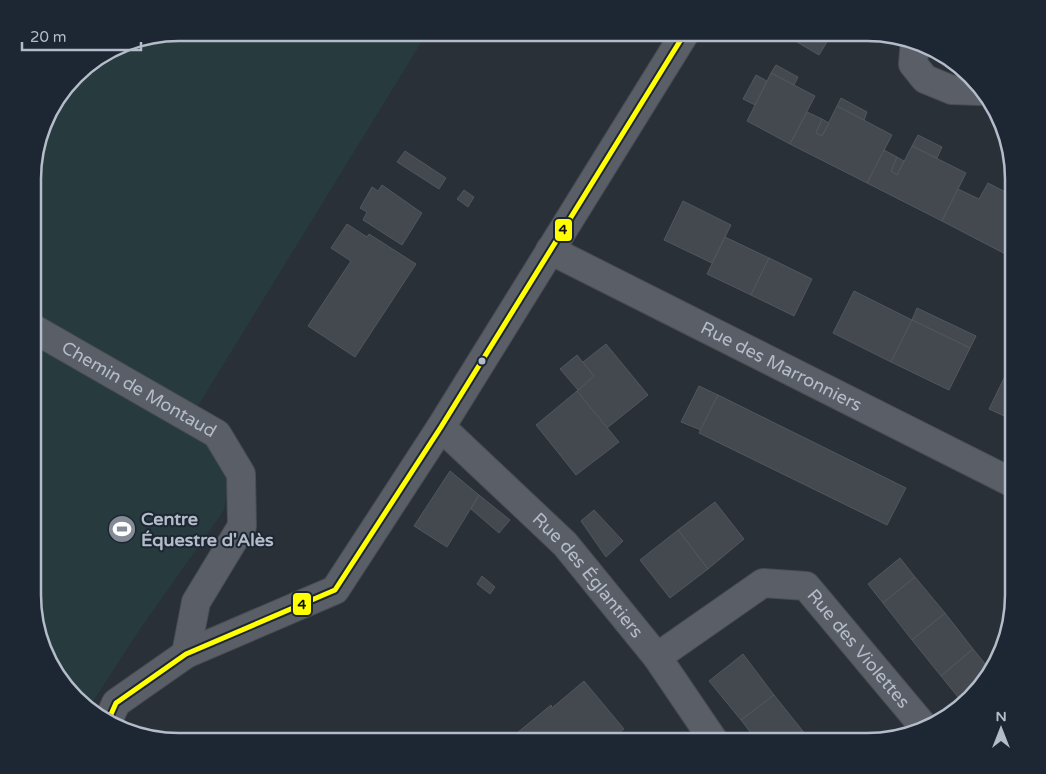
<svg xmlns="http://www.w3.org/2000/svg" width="1046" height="774" viewBox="0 0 1046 774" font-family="'Varela Round',sans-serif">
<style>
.green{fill:#273a3e}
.building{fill:#444950;stroke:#52575f}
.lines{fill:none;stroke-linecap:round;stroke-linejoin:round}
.street-casing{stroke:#484c53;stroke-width:30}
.street{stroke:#5a5e66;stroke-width:28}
.bus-1-casing{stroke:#1d2633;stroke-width:9}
.bus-1{stroke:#ff0;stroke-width:5}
.bus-dot{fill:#b4bcc9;stroke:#1d2633;stroke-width:2}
.labels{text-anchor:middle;stroke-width:4;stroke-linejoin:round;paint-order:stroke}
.street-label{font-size:18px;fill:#b4bcc9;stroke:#1d2633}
.poi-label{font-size:18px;font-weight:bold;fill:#b4bcc9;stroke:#1d2633;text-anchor:start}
.rim{fill:none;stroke:#b4bcc9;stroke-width:2.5}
.line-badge{stroke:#1d2633;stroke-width:2}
.pale-badge-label{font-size:14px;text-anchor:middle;font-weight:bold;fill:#111}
</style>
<rect width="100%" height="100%" fill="#2a3038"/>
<path class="green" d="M180 33H427L183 430 219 451 228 485 224 510 140 629 88 709 52 668 34 613V160L52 106 83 69 132 40Z"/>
<g class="building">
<path d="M789 33H823L830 37 819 55 787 36Z"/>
<path d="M776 65 798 77 794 85 771 73Z"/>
<path d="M771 73 815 96 790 144 747 121Z"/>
<path d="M756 75 767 81 755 105 743 99Z"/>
<path d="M841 98 867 112 864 120 837 106Z"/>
<path d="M837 106 892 135 867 183 790 144 807 112 822 119 816 133 822 136Z"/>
<path d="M822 119 829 123 822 136 816 133Z"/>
<path d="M918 135 942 147 937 158 912 146Z"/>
<path d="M912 146 966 173 942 221 867 183 884 150 897 157 891 171 897 175Z"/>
<path d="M405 151 446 178 439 189 397 162Z"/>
<path d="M897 157 904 161 897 175 891 171Z"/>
<path d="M988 183 1013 196V258L942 221 958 189 979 199Z"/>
<path d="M382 185 422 213 402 245 363 220 367 212 360 208 372 187 378 191Z"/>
<path d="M464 190 474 197 468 207 457 199Z"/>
<path d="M683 201 731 225 712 263 664 240Z"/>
<path d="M347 224 367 237 369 234 416 264 355 357 308 326 351 261 331 248Z"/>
<path d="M725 237 769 258 751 295 707 274Z"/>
<path d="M769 258 812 279 794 316 751 295Z"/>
<path d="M854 291 912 320 891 362 833 333Z"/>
<path d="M917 308 976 336 970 348 912 320Z"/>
<path d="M912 320 970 348 949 390 891 362Z"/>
<path d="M606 344 648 395 607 428 577 391 594 376 583 362Z"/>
<path d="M577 355 594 376 578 390 560 369Z"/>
<path d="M1010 366 1013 367V420L989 409Z"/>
<path d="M699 386 718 395 701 430 681 422Z"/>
<path d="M577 391 619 442 576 475 536 425Z"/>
<path d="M718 395 906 488 887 525 699 433Z"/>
<path d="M450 471 479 495 447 547 414 526Z"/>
<path d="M479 495 510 520 499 533 471 509Z"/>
<path d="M715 502 744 539 708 569 678 530Z"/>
<path d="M594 510 623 541 606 557 581 521Z"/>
<path d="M678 530 708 569 670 598 640 560Z"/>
<path d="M900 558 915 577 883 603 868 584Z"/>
<path d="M482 576 495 587 490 594 477 584Z"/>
<path d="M915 577 945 613 912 640 883 603Z"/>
<path d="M945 613 973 649 941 676 912 640Z"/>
<path d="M973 649 991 671 983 684 962 702 941 676Z"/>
<path d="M743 654 774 695 741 720 709 681Z"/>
<path d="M584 681 624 729 610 741H514L511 738 551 705 552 708Z"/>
<path d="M774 695 802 730 788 741H757L741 720Z"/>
<path d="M802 730 811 741H788Z"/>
<path d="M873 733 878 739 863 741Z"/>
</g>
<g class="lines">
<defs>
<g id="street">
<path d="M915 41 913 64 925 79 952 90 979 91"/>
<path id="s1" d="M550 250 1013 483"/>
<path id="s2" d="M34 329 217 434 241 474 242 526 196 602 186 654"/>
<path id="s3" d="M441 427 565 544 657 657 714 741"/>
<path id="s4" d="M657 657 763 583 806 586 925 728"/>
<path d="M108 721 116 703 186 654 335 590 441 427 685 33"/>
</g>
</defs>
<use href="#street" class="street-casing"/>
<use href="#street" class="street"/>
<defs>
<path id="bus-1" d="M108 721 116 703 186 654 335 590 441 427 685 33"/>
</defs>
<use href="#bus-1" class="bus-1-casing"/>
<use href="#bus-1" class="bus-1"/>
</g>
<defs>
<symbol id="stadium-disc" viewBox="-11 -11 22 22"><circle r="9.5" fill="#848b96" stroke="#1d2633"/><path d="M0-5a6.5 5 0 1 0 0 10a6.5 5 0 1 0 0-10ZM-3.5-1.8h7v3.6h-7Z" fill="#fff"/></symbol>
</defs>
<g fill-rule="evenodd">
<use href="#stadium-disc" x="106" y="513" width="32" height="32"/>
</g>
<circle class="bus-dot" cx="482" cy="361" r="4.5"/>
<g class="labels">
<g class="street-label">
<text dy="6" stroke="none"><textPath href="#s1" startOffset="259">Rue des Marronniers</textPath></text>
<text dy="6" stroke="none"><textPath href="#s2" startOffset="121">Chemin de Montaud</textPath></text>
<text dy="6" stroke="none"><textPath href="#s3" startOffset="209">Rue des Églantiers</textPath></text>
<text dy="6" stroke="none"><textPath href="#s4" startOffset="254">Rue des Violettes</textPath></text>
</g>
<g class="poi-label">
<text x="141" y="525">Centre<tspan x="141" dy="21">Équestre d'Alès</tspan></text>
</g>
</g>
<path d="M0 0H1046V774H0ZM179 41H867A138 138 0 0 1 1005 179V595A138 138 0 0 1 867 733H179A138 138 0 0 1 41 595V179A138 138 0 0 1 179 41Z" fill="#1d2633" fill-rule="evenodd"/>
<path class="rim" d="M179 41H867A138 138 0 0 1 1005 179V595A138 138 0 0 1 867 733H179A138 138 0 0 1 41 595V179A138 138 0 0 1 179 41Z"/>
<g class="line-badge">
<rect x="554" y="218" width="19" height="24" rx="5" fill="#ff0"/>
<rect x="292" y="592" width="20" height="24" rx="5" fill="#ff0"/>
</g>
<g class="pale-badge-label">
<text x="563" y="234">4</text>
<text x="302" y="609">4</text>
</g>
<g transform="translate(1001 729)" stroke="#1d2633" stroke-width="4" paint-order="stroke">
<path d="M0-4L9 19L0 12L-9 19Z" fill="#b4bcc9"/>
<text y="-8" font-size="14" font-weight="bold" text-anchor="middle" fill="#b4bcc9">N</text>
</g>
<path d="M22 42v8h119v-8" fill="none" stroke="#b4bcc9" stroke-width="2.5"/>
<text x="30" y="42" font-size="15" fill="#b4bcc9" stroke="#1d2633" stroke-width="4" paint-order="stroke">20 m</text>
</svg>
